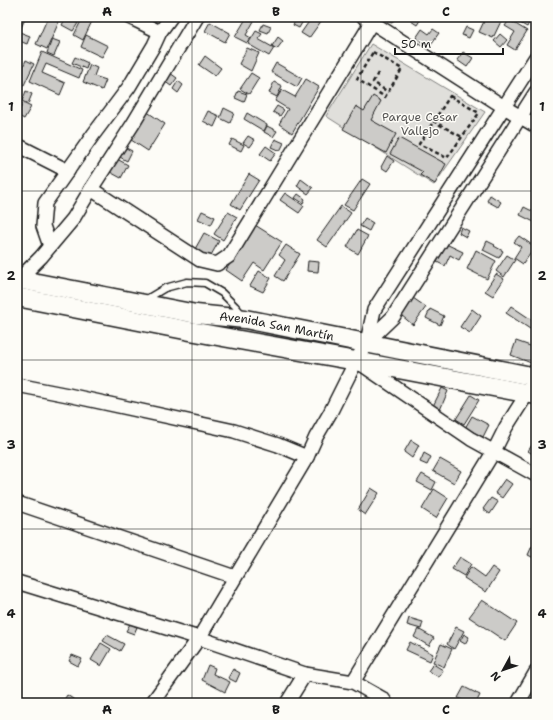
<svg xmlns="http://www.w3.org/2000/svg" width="553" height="720" viewBox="0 0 553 720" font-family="'Shantell Sans',sans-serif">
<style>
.green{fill:#e0dfdb;stroke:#7e7e7c}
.building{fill:#cccbc8;stroke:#1c1c1c}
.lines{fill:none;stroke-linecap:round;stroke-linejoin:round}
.service-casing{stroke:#1c1c1c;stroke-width:9}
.minor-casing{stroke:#1c1c1c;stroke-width:16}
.secondary-casing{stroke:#1c1c1c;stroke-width:21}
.path{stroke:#1c1c1c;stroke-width:2.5;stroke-dasharray:4 3;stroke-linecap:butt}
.service{stroke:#fdfcf7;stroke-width:6}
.minor{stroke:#fdfcf7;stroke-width:13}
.secondary{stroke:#fdfcf7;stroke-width:18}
.grid{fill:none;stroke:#1c1c1c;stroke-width:1;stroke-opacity:0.55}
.labels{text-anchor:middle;stroke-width:3;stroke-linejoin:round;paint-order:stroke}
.park-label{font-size:12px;fill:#575655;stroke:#fdfcf7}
.street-label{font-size:12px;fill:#1c1c1c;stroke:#fdfcf7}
.neatline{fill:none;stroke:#1c1c1c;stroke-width:1.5}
.grid-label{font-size:13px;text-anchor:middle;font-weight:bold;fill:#1c1c1c}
</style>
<rect width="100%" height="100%" fill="#fdfcf7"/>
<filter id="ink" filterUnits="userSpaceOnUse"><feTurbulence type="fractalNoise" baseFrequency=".025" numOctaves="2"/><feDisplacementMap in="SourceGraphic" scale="8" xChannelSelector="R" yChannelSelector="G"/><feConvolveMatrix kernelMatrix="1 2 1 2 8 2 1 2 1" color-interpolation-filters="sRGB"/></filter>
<g filter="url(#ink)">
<path class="green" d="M371 44 485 112 434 185 326 116Z"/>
<g class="building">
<path d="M17 17H26L20 30 17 28Z"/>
<path d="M48 17H61L47 49 36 44Z"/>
<path d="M66 17 78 23 73 31 62 25Z"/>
<path d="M83 17H94L83 40 74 35Z"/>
<path d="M247 17 254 21 246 35 251 38 247 43 235 37Z"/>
<path d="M297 17 303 21 299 28 293 25Z"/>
<path d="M306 17H324L309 38 301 33 310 20Z"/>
<path d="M382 17H395L392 23 382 18Z"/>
<path d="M414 17H422L417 25 411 21Z"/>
<path d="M486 17H503L493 38 479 32Z"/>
<path d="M509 17H518L529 23 527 27Z"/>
<path d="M509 20 527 31 515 50 507 45 515 32 505 26Z"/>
<path d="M210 22 230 33 225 42 205 31Z"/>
<path d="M263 24 271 27 268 33 260 30Z"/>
<path d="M466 27 473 30 469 38 462 35Z"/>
<path d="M422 29 429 34 433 29 439 33 429 47 416 38Z"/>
<path d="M17 31 30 36 27 44 17 40Z"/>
<path d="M256 31 262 34 258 39 274 48 269 56 248 44Z"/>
<path d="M500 34 507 40 501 47 494 41Z"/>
<path d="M86 35 108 46 102 57 81 47Z"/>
<path d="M278 37 283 41 277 49 272 46Z"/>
<path d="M52 39 60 42 54 56 47 53Z"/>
<path d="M247 48 259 53 251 71 239 64Z"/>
<path d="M42 52 82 70 79 78 46 64 42 73 65 83 60 95 30 81Z"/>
<path d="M463 52 473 58 467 67 457 60Z"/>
<path d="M205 56 221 68 215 76 199 65Z"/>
<path d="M75 57 88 63 86 69 72 63Z"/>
<path d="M26 60 34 64 24 85 17 82V80Z"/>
<path d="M276 63 302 78 297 87 271 72Z"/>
<path d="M90 65 97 68 94 76 106 80 102 90 83 82Z"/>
<path d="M170 73 177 78 171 86 164 81Z"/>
<path d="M251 73 259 78 249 94 240 89Z"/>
<path d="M306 79 319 87 292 133 279 124 288 109 275 101 282 90 295 97Z"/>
<path d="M178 81 183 85 178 93 173 89Z"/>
<path d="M274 82 282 86 277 97 269 93Z"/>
<path d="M26 91 32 94 28 104 22 101Z"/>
<path d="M238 91 247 94 244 102 235 98Z"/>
<path d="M373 96 381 101 371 120 396 134 386 153 343 129 356 106 364 111Z"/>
<path d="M23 103 31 107 24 119 17 115Z"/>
<path d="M277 106 284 110 280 116 273 112Z"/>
<path d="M224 108 234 113 230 123 220 118Z"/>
<path d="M143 109 165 124 148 151 125 136Z"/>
<path d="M208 111 219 116 214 127 203 121Z"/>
<path d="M247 113 267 125 264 131 244 119Z"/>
<path d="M267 126 277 131 273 137 264 132Z"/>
<path d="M248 136 255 140 250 147 243 143Z"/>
<path d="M399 138 446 164 435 184 420 175 423 172 390 154Z"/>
<path d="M232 139 244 145 241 151 229 145Z"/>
<path d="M275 139 284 143 280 151 271 147Z"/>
<path d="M266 146 276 153 270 161 260 154Z"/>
<path d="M124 147 132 151 127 161 118 156Z"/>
<path d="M387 156 394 161 387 171 381 167Z"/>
<path d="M117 159 128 165 121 178 110 172Z"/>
<path d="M249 174 259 180 240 210 231 204Z"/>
<path d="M301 179 313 188 308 194 297 186Z"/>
<path d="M362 179 370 184 353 210 344 205Z"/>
<path d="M285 193 304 206 299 213 280 200Z"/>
<path d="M298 194 305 199 303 203 295 198Z"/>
<path d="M490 195 501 202 498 207 487 201Z"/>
<path d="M341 206 351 213 327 247 317 240Z"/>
<path d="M524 207 536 213V223L520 215Z"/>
<path d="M202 211 215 217 211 225 198 219Z"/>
<path d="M228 212 237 217 223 240 214 234Z"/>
<path d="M365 218 373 223 369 231 360 226Z"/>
<path d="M255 225 282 242 264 270 254 263 242 281 226 270Z"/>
<path d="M461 227 469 231 466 237 459 233Z"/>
<path d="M357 230 368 236 358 254 347 247Z"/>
<path d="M204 233 219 241 210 257 195 249Z"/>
<path d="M519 236 535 247 523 264 514 258 521 247 514 242Z"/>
<path d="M487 241 495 245 494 246 503 251 499 258 483 250Z"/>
<path d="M446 244 463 252 459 260 450 255 445 266 437 262Z"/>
<path d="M286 245 300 254 283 281 275 276 285 260 279 255Z"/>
<path d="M476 250 496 261 487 279 467 269Z"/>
<path d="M507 255 515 260 504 277 496 271Z"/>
<path d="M308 261 319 262 318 272 307 271Z"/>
<path d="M259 271 271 278 263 292 250 286Z"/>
<path d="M496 274 504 279 493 296 485 291Z"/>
<path d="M413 298 426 307 413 325 401 315Z"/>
<path d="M511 306 535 322 530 329 506 313Z"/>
<path d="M430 309 444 316 440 325 426 318Z"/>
<path d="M472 309 481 316 470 333 460 327Z"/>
<path d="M516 341 536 348 531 363 511 355Z"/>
<path d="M442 388 448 391 440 410 433 406Z"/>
<path d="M471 395 479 400 464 424 456 419Z"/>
<path d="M472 416 489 425 483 437 465 428Z"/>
<path d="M536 439V452L534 455 528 451Z"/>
<path d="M411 440 419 445 412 458 404 452Z"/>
<path d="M424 453 431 457 427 465 420 462Z"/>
<path d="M440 459 461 471 454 483 433 471Z"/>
<path d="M422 474 436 482 432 490 417 482Z"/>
<path d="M505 479 512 484 502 498 495 493Z"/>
<path d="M371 488 379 493 365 515 358 510Z"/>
<path d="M434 489 448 498 436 518 422 509Z"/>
<path d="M491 498 498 502 490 514 483 509Z"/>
<path d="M532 546 536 548V559L528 555Z"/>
<path d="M460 557 471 564 464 576 452 569Z"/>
<path d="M471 567 485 577 492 567 499 572 486 592 464 578Z"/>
<path d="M482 600 517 623 505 641 469 617Z"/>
<path d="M409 618 423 622 421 629 407 625Z"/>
<path d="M130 624 137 627 134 634 126 631Z"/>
<path d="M456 627 464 631 454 649 447 644Z"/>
<path d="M418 629 434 638 429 646 414 637Z"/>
<path d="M464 634 469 637 465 644 460 641Z"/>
<path d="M107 635 124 644 120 651 103 641Z"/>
<path d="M410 642 433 654 430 661 406 650Z"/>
<path d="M101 643 111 649 101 666 91 660Z"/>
<path d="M441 644 452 649 444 667 433 662Z"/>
<path d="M72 655 82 659 78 666 69 661Z"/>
<path d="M433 664 443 670 439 677 428 671Z"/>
<path d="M208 665 215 668 213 674 230 682 225 692 202 680Z"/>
<path d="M233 669 240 673 236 682 228 678Z"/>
<path d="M464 687 480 695 476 703H468L458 698Z"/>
<path d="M67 695 76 701 75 703H62Z"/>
</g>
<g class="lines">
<defs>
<path id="service" d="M145 300 165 288 187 282 205 283 222 293 235 306 242 314"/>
<g id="minor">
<path d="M129 17 160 32"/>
<path d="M364 17 504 107 536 126"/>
<path d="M17 145 68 171"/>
<path d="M91 189 200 260 217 264 229 256 375 17"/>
<path d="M50 246 43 226 45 203 93 135 129 87 154 45 160 32 171 17"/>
<path d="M17 284 18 280 41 257 73 219 91 189 133 124 197 17"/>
<path d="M367 342 374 310 536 57"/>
<path d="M361 364 471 439 536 475"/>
<path d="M17 385 68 395 234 431 278 445 307 457"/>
<path d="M17 503 235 577"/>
<path d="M17 582 199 638 305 674 353 682 383 699 386 703"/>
<path d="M353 682 494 451 506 427 532 386"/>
<path d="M152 703 199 638 307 457 316 437 330 413 356 361 367 342 393 317 536 92"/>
<path d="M287 703 305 674"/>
<path d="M518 703 536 672"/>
</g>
<g id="secondary">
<path id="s1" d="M17 279 196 314 245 319 536 377"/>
<path d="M17 297 190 331 356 361 536 395"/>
</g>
</defs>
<use href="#service" class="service-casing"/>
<use href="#minor" class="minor-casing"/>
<use href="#secondary" class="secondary-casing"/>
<g class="path">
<path d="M373 52 402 69 385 97 357 79Z"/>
<path d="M378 73 373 82 388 92"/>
<path d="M450 96 479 113 447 158 419 144Z"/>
<path d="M433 121 462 137"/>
</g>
<use href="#service" class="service"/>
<use href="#minor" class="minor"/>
<use href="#secondary" class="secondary"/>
</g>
</g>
<path class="grid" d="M192 17V703M361 17V703M17 191H536M17 360H536M17 529H536"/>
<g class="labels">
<g class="park-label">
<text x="420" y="121">Parque Cesar<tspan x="420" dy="14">Vallejo</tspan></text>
</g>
<g class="street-label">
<text dy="4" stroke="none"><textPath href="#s1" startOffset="264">Avenida San Martín</textPath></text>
</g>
</g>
<rect width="553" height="720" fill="none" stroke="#fdfcf7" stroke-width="44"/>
<g transform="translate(503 670) rotate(230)" stroke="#fdfcf7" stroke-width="3" paint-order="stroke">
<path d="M0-3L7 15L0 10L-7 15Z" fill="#1c1c1c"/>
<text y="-6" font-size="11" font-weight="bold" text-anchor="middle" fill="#1c1c1c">N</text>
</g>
<path d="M395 48v6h108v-6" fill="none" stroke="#1c1c1c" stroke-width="2"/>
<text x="401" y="48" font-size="12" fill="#1c1c1c" stroke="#fdfcf7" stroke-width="3" paint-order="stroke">50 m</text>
<rect x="22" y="22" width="509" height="676" class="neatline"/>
<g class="grid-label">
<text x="107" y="16">A</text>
<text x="276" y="16">B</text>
<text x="446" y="16">C</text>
<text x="11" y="111">1</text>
<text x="542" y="111">1</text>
<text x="11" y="280">2</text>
<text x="542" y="280">2</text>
<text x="11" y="449">3</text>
<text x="542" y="449">3</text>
<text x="11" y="618">4</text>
<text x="542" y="618">4</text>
<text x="107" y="714">A</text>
<text x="276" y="714">B</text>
<text x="446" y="714">C</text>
</g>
</svg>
